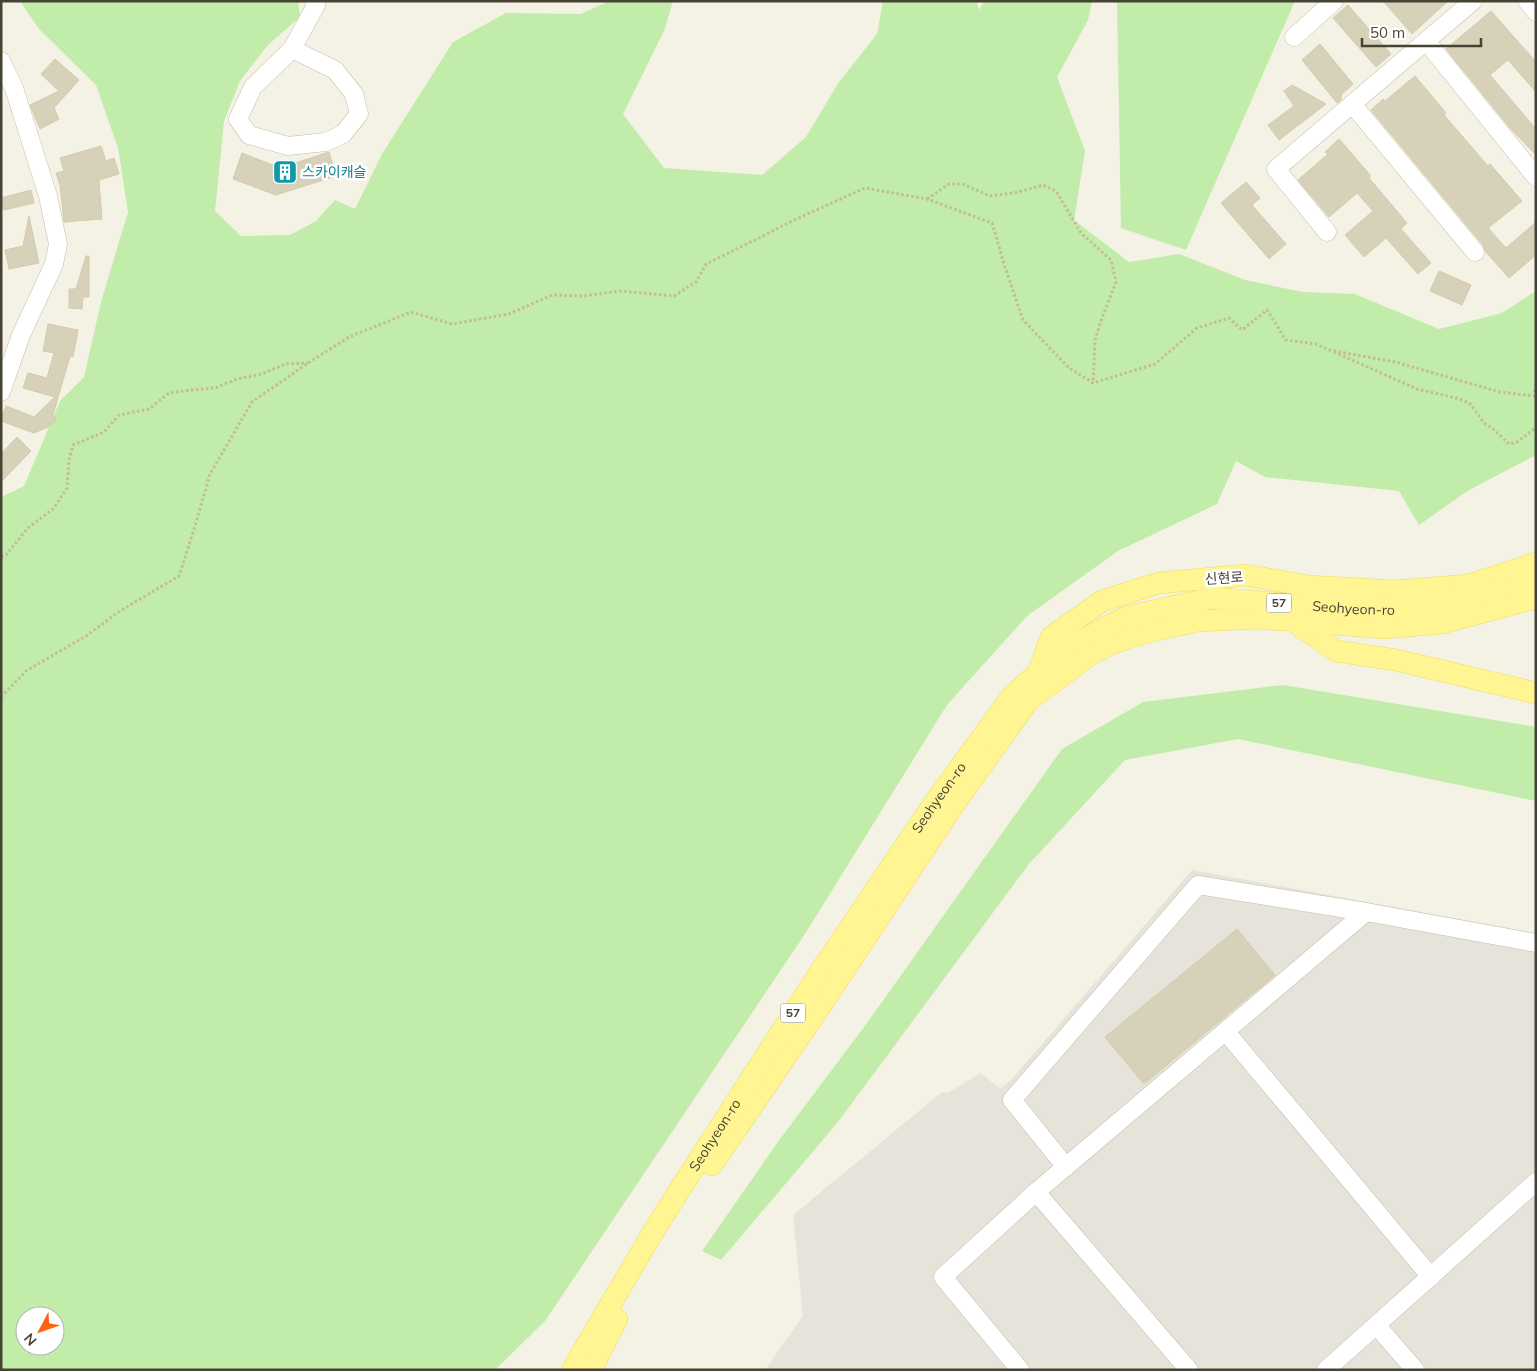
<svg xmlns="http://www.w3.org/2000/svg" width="1537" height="1371" viewBox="0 0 1537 1371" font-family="Mulish,'Noto Sans KR',sans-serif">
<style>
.industrial{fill:#e6e3da}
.green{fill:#c2ecaa;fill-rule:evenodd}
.building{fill:#d7d1b9;stroke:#d2cbac}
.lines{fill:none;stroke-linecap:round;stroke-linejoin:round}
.minor-casing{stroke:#c3bfaa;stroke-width:19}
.major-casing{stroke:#eede59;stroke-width:22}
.path{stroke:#c3bc97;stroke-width:3;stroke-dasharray:2.5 2.5;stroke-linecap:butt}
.minor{stroke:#fff;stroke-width:18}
.major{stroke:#fff593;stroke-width:21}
.labels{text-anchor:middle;stroke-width:5;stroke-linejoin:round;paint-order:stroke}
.shield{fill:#fff;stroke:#7e7b71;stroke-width:1}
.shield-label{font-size:12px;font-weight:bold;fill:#474334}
.culture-label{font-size:14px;fill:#0d838f;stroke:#fff;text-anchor:start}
.street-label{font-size:14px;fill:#474334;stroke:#fff}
</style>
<rect width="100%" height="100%" fill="#f4f2e5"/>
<path class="industrial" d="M1192 870 1536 933V1370H765L803 1316 793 1215 942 1092 948 1093 981 1073 1000 1089 1012 1079Z"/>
<g class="green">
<path d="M20 1H298L300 17 268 45 240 81 224 121 215 211 241 236 290 235 316 221 335 200 355 209 382 154 453 42 506 13 581 14 609 1H673L664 31 623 114 664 168 762 175 806 137 839 82 877 34 883 1H977L979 10 984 1H1092L1088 20 1057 77 1085 151 1074 220 1129 262 1179 254 1245 280 1303 292 1355 294 1439 329 1502 313 1536 291V455L1469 490 1419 525 1399 491 1265 477 1236 461 1217 504 1118 551 1027 616 947 705 805 934 545 1321 495 1370H1V497L24 486 60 401 84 377 101 302 128 212 118 148 96 85 39 29ZM25 1316H55V1346H25Z"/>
<path d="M1117 1H1295L1186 250 1121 228Z"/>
<path d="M1283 685 1536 727V801L1238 739 1125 760 1029 864 838 1122 721 1260 702 1251 780 1139 867 1023 1062 749 1143 702Z"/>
</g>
<g class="building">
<path d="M1383 1H1448L1412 34Z"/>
<path d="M1348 5 1391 54 1376 67 1333 18Z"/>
<path d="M1491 11 1536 62V92L1508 60 1490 75 1536 129V155L1511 129 1446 49Z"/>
<path d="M1320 44 1353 84 1341 95V100L1337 103 1302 60Z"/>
<path d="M55 59 79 80 54 108 59 119 40 129 30 105 59 91 41 74Z"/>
<path d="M1415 76 1446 113 1444 115 1488 166 1490 164 1522 201 1488 228 1506 248 1536 222V255L1509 278 1485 251 1483 245 1371 110 1383 99 1385 101Z"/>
<path d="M1292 85 1326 104 1279 140 1268 125 1294 106 1284 91Z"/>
<path d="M1339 139 1371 176 1369 178 1407 223 1401 229 1431 263 1418 274 1386 238 1364 257 1345 235 1373 211 1357 193 1329 217 1298 180 1328 154 1325 152Z"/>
<path d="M101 146 106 161 114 158 119 174 99 180 102 219 64 222 60 185 56 173 64 171 60 158Z"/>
<path d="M329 152 336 176 276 195 233 179 242 153 280 168Z"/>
<path d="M1246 182 1260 198 1252 205 1286 244 1269 259 1221 203Z"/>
<path d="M31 190 34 203 4 210 1 198Z"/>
<path d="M29 216 39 263 9 269 5 250 23 246Z"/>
<path d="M86 256H89V297H83L82 309 69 308V289H76Z"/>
<path d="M1439 271 1471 285 1462 305 1430 291Z"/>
<path d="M48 324 78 330 73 357 70 356 53 415 57 419 48 427 34 433 1 421V419L6 406 34 417 55 397 23 388 28 373 47 378 54 353 43 351Z"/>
<path d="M17 437 31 451 1 482V454Z"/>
<path d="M1237 929 1275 975 1144 1084 1105 1037Z"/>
</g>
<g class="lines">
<defs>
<g id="minor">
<path d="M1527 1 1536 12"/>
<path d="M1294 37 1334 1"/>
<path d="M1426 41 1536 177"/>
<path d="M292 49 335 70 354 94 359 114 343 134 326 142 288 146 249 135 238 119 253 87 292 49 316 5 315 1"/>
<path d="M1 61 14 88 48 196 58 244 54 264 21 335 1 392"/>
<path d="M1353 105 1475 252"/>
<path d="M1327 232 1276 169 1473 1"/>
<path d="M1226 1032 1431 1277"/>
<path d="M1066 1167 1012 1100 1198 885 1366 912"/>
<path d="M1377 1326 1415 1370"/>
<path d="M1020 1370 943 1277 1036 1192"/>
<path d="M1189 1370 1036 1192 1366 912 1536 943"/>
<path d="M1326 1370 1536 1182"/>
</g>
<g id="major">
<path d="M1294 622 1336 651 1396 660 1536 693"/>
<path d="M1038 673 1051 637 1102 601 1159 583 1246 575 1308 586 1395 591 1469 585 1536 563"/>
<path d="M712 1165 819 1008 955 803 1028 701 1091 654 1109 645 1127 638 1160 629 1198 621 1256 618 1385 628 1442 623 1536 598"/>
<path id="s1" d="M572 1370 656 1227 754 1074 822 969 935 802 1012 696 1065 649 1126 617 1212 598 1355 609 1394 610 1439 606 1536 581"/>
<path d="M591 1370 617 1319"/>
</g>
</defs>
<use href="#minor" class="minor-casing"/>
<use href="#major" class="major-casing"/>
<g class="path">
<path d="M927 199 949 184H963L990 196 1014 193 1043 185 1056 191 1081 233 1111 260 1116 282 1102 318 1095 340 1093 383"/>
<path d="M1334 352 1417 389 1460 399 1469 403 1475 410 1484 423 1492 428 1509 444 1517 442 1533 430 1536 429"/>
<path d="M1 557 6 555 28 528 54 508 67 488 69 460 73 445 104 432 119 415 149 409 169 393 191 390 215 388 237 379 262 374 285 364 308 363"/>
<path d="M1 697 26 671 86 636 120 611 179 576 196 523 210 474 252 402 308 363 349 337 411 312 452 324 509 314 552 295 583 296 620 291 674 296 696 282 706 264 759 238 792 221 865 188 927 199 992 223 1005 267 1023 320 1069 368 1093 383 1155 364 1197 328 1229 318 1242 330 1267 310 1286 340 1316 344 1329 350 1395 362 1500 392 1534 396 1536 380"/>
</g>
<use href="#minor" class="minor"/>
<use href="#major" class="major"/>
</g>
<defs>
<symbol id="building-square" viewBox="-11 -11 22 22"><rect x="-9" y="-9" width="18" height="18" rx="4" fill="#0f9aa8" stroke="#fff"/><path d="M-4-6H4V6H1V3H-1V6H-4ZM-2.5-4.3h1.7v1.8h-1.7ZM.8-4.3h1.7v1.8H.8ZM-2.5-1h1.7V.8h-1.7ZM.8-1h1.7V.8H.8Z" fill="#fff"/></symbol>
</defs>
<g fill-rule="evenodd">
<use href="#building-square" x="271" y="158" width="28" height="28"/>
</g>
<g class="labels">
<g class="shield">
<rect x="1266.5" y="593.5" width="25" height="19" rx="4"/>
<rect x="780.5" y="1003.5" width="25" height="19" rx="4"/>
</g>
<g class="shield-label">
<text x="1279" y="607">57</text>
<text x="793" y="1017">57</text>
</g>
<g class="culture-label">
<text x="302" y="177">스카이캐슬</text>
</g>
<g class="street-label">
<text transform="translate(1224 578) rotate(-4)" y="5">신현로</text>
<text dy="5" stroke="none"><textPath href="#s1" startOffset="1175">Seohyeon-ro</textPath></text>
<text dy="5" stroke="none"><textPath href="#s1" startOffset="680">Seohyeon-ro</textPath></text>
<text dy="5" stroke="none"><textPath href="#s1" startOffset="275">Seohyeon-ro</textPath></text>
</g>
</g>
<rect width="1537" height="1371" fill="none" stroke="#474334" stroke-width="5"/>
<g transform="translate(40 1331) rotate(229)"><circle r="24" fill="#ffffff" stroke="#b5b4ae"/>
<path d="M0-4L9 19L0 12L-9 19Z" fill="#ff6211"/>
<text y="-8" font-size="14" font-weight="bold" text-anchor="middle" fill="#474334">N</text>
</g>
<path d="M1362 38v8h119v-8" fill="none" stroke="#474334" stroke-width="2.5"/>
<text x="1370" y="38" font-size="15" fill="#474334" stroke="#ffffff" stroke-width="4" paint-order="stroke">50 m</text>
</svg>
